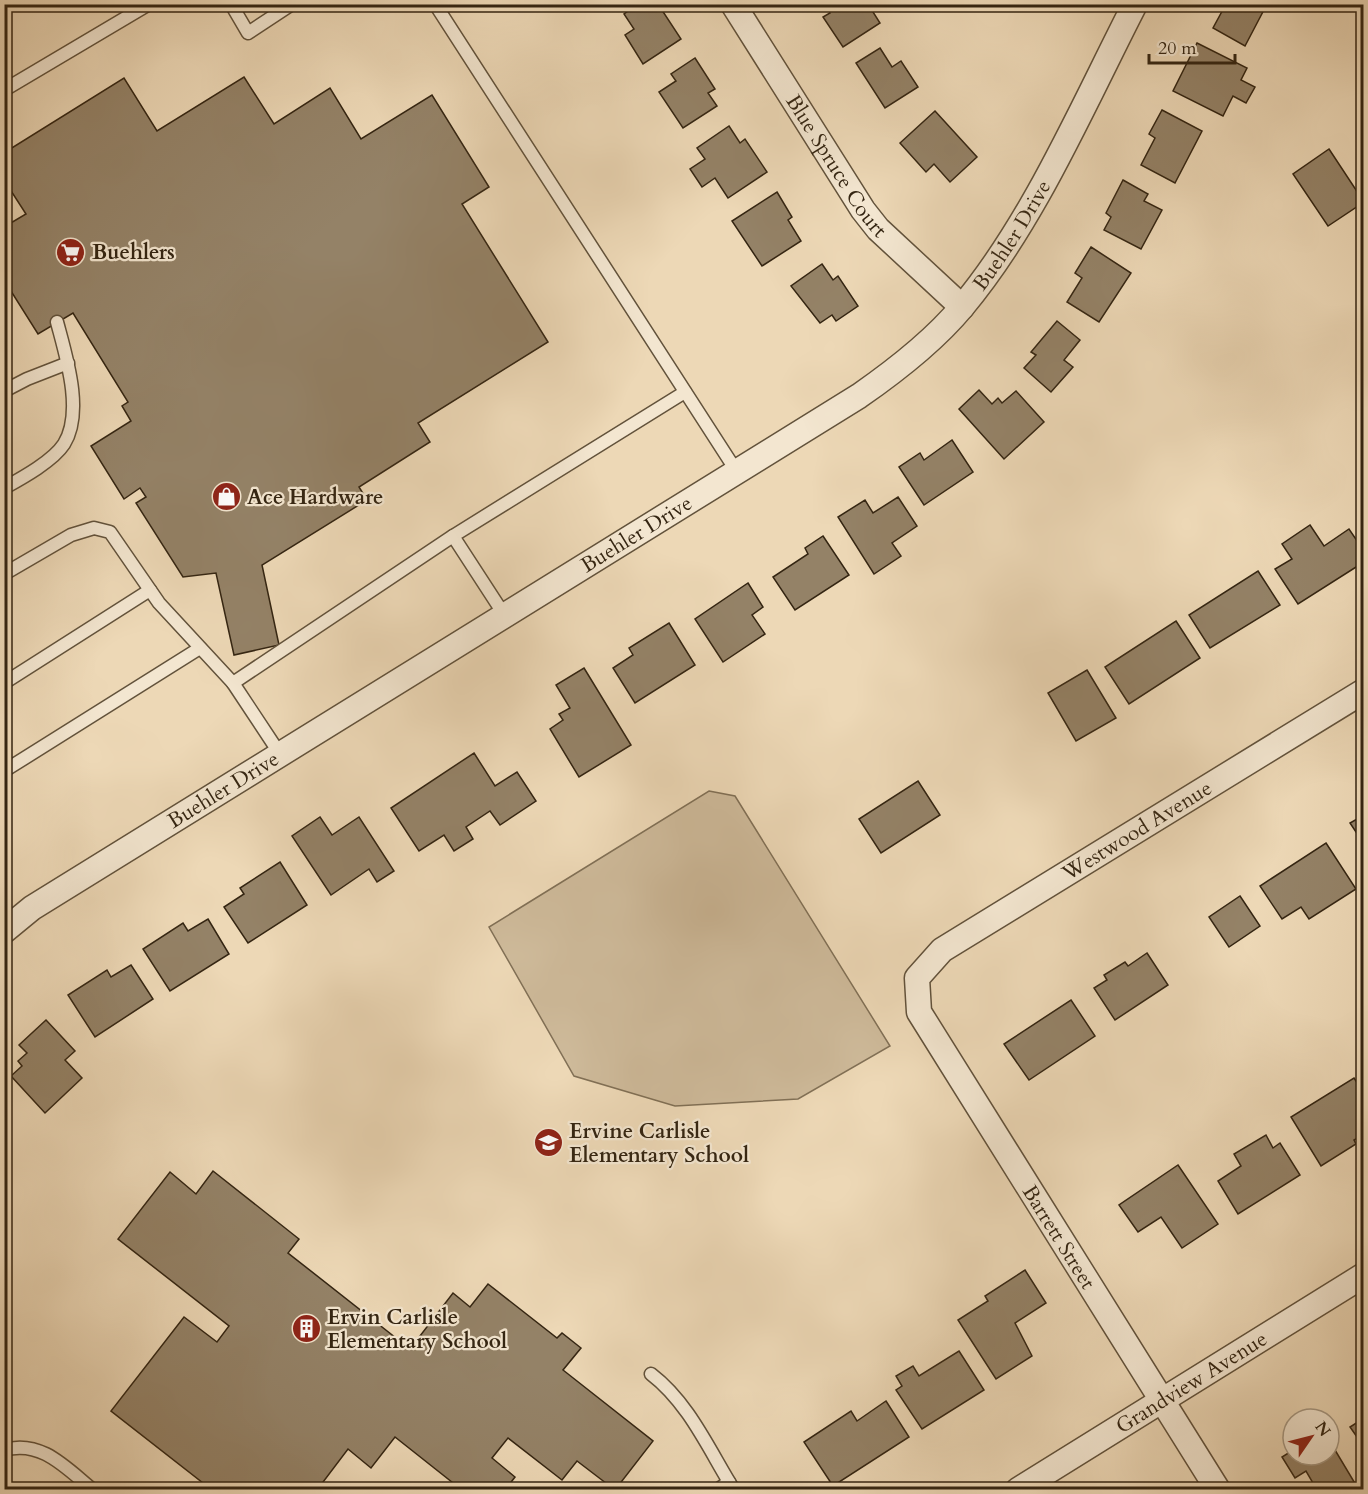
<svg xmlns="http://www.w3.org/2000/svg" width="1368" height="1494" viewBox="0 0 1368 1494" font-family="Cardo,serif">
<style>
.green{fill:#ceba9a;stroke:#817056;stroke-width:1.5}
.building{fill:#948267;stroke:#342512;stroke-width:1.5}
.lines{fill:none;stroke-linecap:round;stroke-linejoin:round}
.service-casing{stroke:#62523b;stroke-width:15}
.minor-casing{stroke:#62523b;stroke-width:27}
.service{stroke:#f3e6d0;stroke-width:12}
.minor{stroke:#f3e6d0;stroke-width:24}
.labels{text-anchor:middle;stroke-width:4.5;stroke-linejoin:round;paint-order:stroke}
.street-label{font-size:21px;fill:#342512;stroke:#f3e6d0}
.poi-label{font-size:21px;font-weight:bold;fill:#342512;stroke:#f3e6d0;text-anchor:start}
</style>
<rect width="100%" height="100%" fill="#edd8b6"/>
<filter id="stains"><feTurbulence type="fractalNoise" baseFrequency=".00333" numOctaves="4"/><feColorMatrix values="0 0 0 0 .2 0 0 0 0 .09 0 0 0 0 .02 0 0 0 .5 -.17"/></filter>
<radialGradient id="worn" r=".72"><stop offset=".6" stop-color="#630" stop-opacity="0"/><stop offset="1" stop-color="#630" stop-opacity=".3"/></radialGradient>
<path class="green" d="M709 791 735 796 890 1046 798 1099 675 1106 574 1076 489 927Z"/>
<g class="building">
<path d="M638 4H658L681 39 643 64 625 35 634 29 624 14Z"/>
<path d="M825 4H868L880 23 843 47 823 17 830 13Z"/>
<path d="M1226 4H1267L1245 46 1213 28Z"/>
<path d="M1197 43 1247 68 1241 80 1255 87 1246 103 1233 96 1223 116 1173 91Z"/>
<path d="M880 48 892 67 901 61 918 87 885 108 856 63Z"/>
<path d="M695 58 715 89 708 93 717 106 683 128 659 92 676 81 671 74Z"/>
<path d="M244 77 274 124 330 88 361 139 432 95 489 187 462 204 548 342 418 423 430 442 359 487 367 500 262 565 279 645 234 655 216 573 183 577 136 503 146 497 140 488 124 499 91 446 131 421 122 406 128 402 73 313 38 334 4 280V227L26 214 4 180V148L7 151 124 78 157 131Z"/>
<path d="M1162 110 1202 131 1175 183 1141 165 1155 138 1149 134Z"/>
<path d="M935 111 977 157 950 182 934 164 926 172 900 143Z"/>
<path d="M729 126 740 143 745 139 767 172 728 198 715 178 702 187 690 169 705 159 697 148Z"/>
<path d="M1329 149 1364 202 1328 226 1293 174Z"/>
<path d="M1123 180 1148 194 1144 201 1162 210 1141 249 1104 230 1111 217 1106 213Z"/>
<path d="M777 192 792 217 788 220 801 241 762 266 732 221Z"/>
<path d="M1091 247 1131 273 1099 322 1067 302 1082 278 1075 273Z"/>
<path d="M822 264 833 280 838 276 858 306 836 321 832 315 820 323 791 286Z"/>
<path d="M1057 321 1080 340 1064 360 1073 367 1051 392 1024 368 1036 355 1031 352Z"/>
<path d="M979 390 992 404 998 398 1002 403 1016 391 1044 422 1004 459 959 409Z"/>
<path d="M952 440 973 472 924 505 899 467 920 453 924 460Z"/>
<path d="M898 497 917 526 892 543 901 556 874 574 838 517 865 500 873 513Z"/>
<path d="M1310 525 1324 546 1349 529 1364 551V562L1298 604 1275 569 1292 559 1282 544Z"/>
<path d="M823 536 849 575 795 610 773 577 808 554 805 548Z"/>
<path d="M1258 571 1280 605 1210 648 1189 615Z"/>
<path d="M748 583 763 607 752 615 765 634 723 662 695 619Z"/>
<path d="M1176 621 1200 658 1129 704 1105 667Z"/>
<path d="M669 623 695 665 635 703 613 668 633 655 629 648Z"/>
<path d="M584 668 631 745 579 777 550 729 563 720 559 714 570 708 556 685Z"/>
<path d="M1087 670 1116 718 1076 741 1048 693Z"/>
<path d="M474 753 495 786 517 772 536 801 500 825 490 811 466 827 473 839 454 851 444 835 419 851 391 808Z"/>
<path d="M918 781 940 815 881 853 859 819Z"/>
<path d="M1364 815V844L1350 823Z"/>
<path d="M320 817 332 835 359 817 394 871 377 882 369 869 331 895 292 836Z"/>
<path d="M1326 843 1356 889 1309 919 1301 907 1282 919 1260 886Z"/>
<path d="M280 862 307 905 248 943 224 907 244 894 240 888Z"/>
<path d="M1240 896 1260 926 1229 947 1209 917Z"/>
<path d="M208 919 229 954 170 991 143 949 183 923 188 931Z"/>
<path d="M1147 953 1168 985 1115 1020 1094 988 1107 980 1104 975 1125 962 1128 966Z"/>
<path d="M131 965 153 999 95 1037 68 995 107 970 111 977Z"/>
<path d="M1071 1000 1095 1036 1029 1080 1004 1044Z"/>
<path d="M46 1020 75 1051 65 1060 82 1078 45 1113 11 1076 22 1066 18 1061 27 1053 19 1045Z"/>
<path d="M1354 1078 1364 1093V1134L1354 1140 1356 1144 1321 1166 1291 1117Z"/>
<path d="M1266 1135 1273 1148 1280 1143 1300 1175 1238 1214 1218 1181 1241 1166 1234 1154Z"/>
<path d="M1178 1165 1218 1224 1182 1248 1161 1217 1138 1232 1119 1205Z"/>
<path d="M213 1171 299 1239 288 1253 410 1349 453 1293 470 1307 488 1284 557 1338 562 1333 581 1348 563 1370 653 1441 615 1490 577 1461 562 1480 508 1438 492 1458 515 1477 505 1490H462L395 1437 371 1468 348 1449 317 1490H212L111 1411 184 1317 217 1342 229 1326 118 1239 170 1172 196 1194Z"/>
<path d="M1025 1270 1046 1303 1015 1323 1032 1356 996 1379 958 1320 988 1301 985 1296Z"/>
<path d="M959 1351 984 1390 922 1429 896 1390 902 1386 896 1376 913 1366 919 1376Z"/>
<path d="M886 1401 909 1437 833 1486 804 1442 851 1411 857 1421Z"/>
<path d="M1364 1418V1447L1350 1427Z"/>
<path d="M1329 1440 1359 1490H1317L1306 1471 1295 1478 1282 1457 1293 1450V1455H1329Z"/>
</g>
<g class="lines">
<defs>
<g id="service">
<path d="M231 4 248 33 292 4"/>
<path d="M435 4 737 472"/>
<path d="M4 90 149 4"/>
<path d="M4 391 27 379 68 363"/>
<path d="M4 488C22 478 53 461 64 444 84 412 66 356 57 322"/>
<path d="M4 574 71 535 94 528 110 532 159 603 233 683"/>
<path d="M505 616 453 536 685 392"/>
<path d="M4 683 150 590"/>
<path d="M280 754 233 683 453 536"/>
<path d="M4 771 200 648"/>
<path d="M651 1374C689 1403 709 1450 734 1490"/>
<path d="M4 1450C41 1439 66 1468 93 1490"/>
<path d="M717 1490 729 1482"/>
</g>
<g id="minor">
<path id="s1" d="M733 4 863 210 878 229 962 307"/>
<path id="s2" d="M4 931 32 908 859 396C895 371 933 342 962 307 1034 221 1083 105 1135 4"/>
<path id="s3" d="M1018 1490 1364 1275"/>
<path id="s4" d="M1218 1490 919 1012 917 978 942 950 1364 691"/>
</g>
</defs>
<use href="#service" class="service-casing"/>
<use href="#minor" class="minor-casing"/>
<use href="#service" class="service"/>
<use href="#minor" class="minor"/>
</g>
<defs>
<symbol id="supermarket-disc" viewBox="-11 -11 22 22"><circle r="9.5" fill="#8f2418" stroke="#f3e6d0"/><path d="M-6-5.5h2.5l.6 2H6L4.5 2H-2.5L-4.4-4H-6ZM-1.5 3.2a1.3 1.3 0 1 0 .1 0ZM3 3.2a1.3 1.3 0 1 0 .1 0Z" fill="#fff"/></symbol>
<symbol id="shop-disc" viewBox="-11 -11 22 22"><circle r="9.5" fill="#8f2418" stroke="#f3e6d0"/><path d="M-5-2.5h2.3a2.7 3.5 0 0 1 5.4 0H5L5.5 6h-11ZM-1.5-2.5h3a1.5 2.3 0 0 0-3 0Z" fill="#fff"/></symbol>
<symbol id="school-disc" viewBox="-11 -11 22 22"><circle r="9.5" fill="#8f2418" stroke="#f3e6d0"/><path d="M0-5L7-2L0 1L-7-2ZM-4 1L0 2.5L4 1V4Q0 6-4 4Z" fill="#fff"/></symbol>
<symbol id="building-disc" viewBox="-11 -11 22 22"><circle r="9.5" fill="#8f2418" stroke="#f3e6d0"/><path d="M-4-6H4V6H1V3H-1V6H-4ZM-2.5-4.3h1.7v1.8h-1.7ZM.8-4.3h1.7v1.8H.8ZM-2.5-1h1.7V.8h-1.7ZM.8-1h1.7V.8H.8Z" fill="#fff"/></symbol>
</defs>
<g fill-rule="evenodd">
<use href="#supermarket-disc" x="54" y="236" width="33" height="33"/>
<use href="#shop-disc" x="210" y="480" width="33" height="33"/>
<use href="#school-disc" x="532" y="1126" width="33" height="33"/>
<use href="#building-disc" x="290" y="1312" width="33" height="33"/>
</g>
<g class="labels">
<g class="street-label">
<text dy="7" stroke="none"><textPath href="#s1" startOffset="192">Blue Spruce Court</textPath></text>
<text dy="7" stroke="none"><textPath href="#s2" startOffset="1233">Buehler Drive</textPath></text>
<text dy="7" stroke="none"><textPath href="#s2" startOffset="747">Buehler Drive</textPath></text>
<text dy="7" stroke="none"><textPath href="#s2" startOffset="261">Buehler Drive</textPath></text>
<text dy="7" stroke="none"><textPath href="#s4" startOffset="864">Westwood Avenue</textPath></text>
<text transform="translate(1059 1237) rotate(58)" y="7">Barrett Street</text>
<text dy="7" stroke="none"><textPath href="#s3" startOffset="204">Grandview Avenue</textPath></text>
</g>
<g class="poi-label">
<text x="92" y="259">Buehlers</text>
<text x="247" y="504">Ace Hardware</text>
<text x="569" y="1138">Ervine Carlisle<tspan x="569" dy="24">Elementary School</tspan></text>
<text x="327" y="1324">Ervin Carlisle<tspan x="327" dy="24">Elementary School</tspan></text>
</g>
</g>
<rect width="1368" height="1494" fill="none" stroke="#edd8b6" stroke-width="24"/>
<rect x="6" y="6" width="1356" height="1482" fill="none" stroke="#342512" stroke-width="3"/>
<rect x="12" y="12" width="1344" height="1470" fill="none" stroke="#342512" stroke-width="1.5"/>
<g transform="translate(1311 1437) rotate(55)"><circle r="28" fill="#f3e6d0" stroke="#a79984" stroke-width="1.5"/>
<path d="M0-4.5L10 22L0 15L-10 22Z" fill="#8f2418"/>
<text y="-9" font-size="16" font-weight="bold" text-anchor="middle" fill="#342512">N</text>
</g>
<path d="M1149 54v9h86v-9" fill="none" stroke="#342512" stroke-width="3"/>
<text x="1158" y="54" font-size="18" fill="#342512" stroke="#f3e6d0" stroke-width="4.5" paint-order="stroke">20 m</text>
<rect width="100%" height="100%" filter="url(#stains)"/>
<rect width="100%" height="100%" fill="url(#worn)"/>
</svg>
